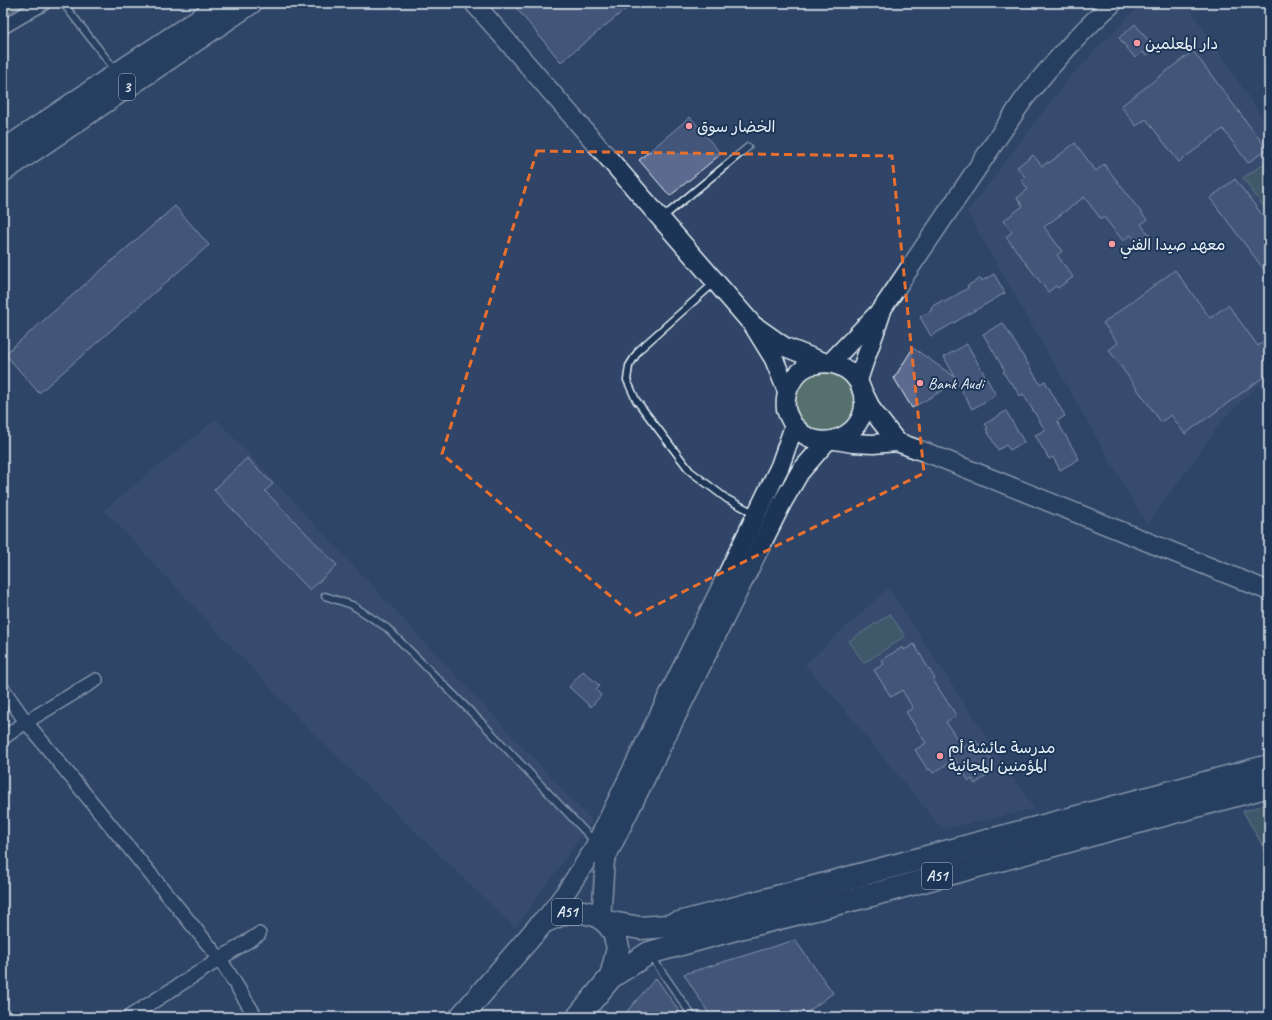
<svg xmlns="http://www.w3.org/2000/svg" width="1272" height="1020" viewBox="0 0 1272 1020" font-family="Caveat,'Playpen Sans Arabic',sans-serif">
<style>
.built{fill:#405377}
.green{fill:#57716d;stroke:#a0b1b2}
.building{fill:#5b6b8f;stroke:#e8f1f8}
.lines{fill:none;stroke-linecap:round;stroke-linejoin:round}
.lane-casing{stroke:#e8f1f8;stroke-width:9}
.street-casing{stroke:#e8f1f8;stroke-width:16}
.secondary-casing{stroke:#e8f1f8;stroke-width:21}
.primary-casing{stroke:#e8f1f8;stroke-width:24}
.highway-casing{stroke:#e8f1f8;stroke-width:25}
.lane{stroke:#1d3557;stroke-width:6}
.street{stroke:#1d3557;stroke-width:13}
.secondary{stroke:#1d3557;stroke-width:18}
.primary{stroke:#1d3557;stroke-width:21}
.highway{stroke:#1d3557;stroke-width:22}
.marked{fill:none;stroke:#e8702f;stroke-width:3;stroke-dasharray:8 5;stroke-linejoin:round}
.poi-dot{fill:#ff9aa2;stroke:#1d3557;stroke-width:1.5}
.labels{text-anchor:middle;stroke-width:4;stroke-linejoin:round;paint-order:stroke}
.shield{fill:#1d3557;stroke:#abb9c8;stroke-width:1}
.shield-label{font-size:15px;font-weight:bold;fill:#e8f1f8}
.poi-label{font-size:16px;fill:#e8f1f8;stroke:#1d3557;text-anchor:start}
</style>
<rect width="100%" height="100%" fill="#304568"/>
<filter id="ink" filterUnits="userSpaceOnUse"><feTurbulence type="fractalNoise" baseFrequency=".025" numOctaves="2"/><feDisplacementMap in="SourceGraphic" scale="8" xChannelSelector="R" yChannelSelector="G"/><feConvolveMatrix kernelMatrix="1 2 1 2 8 2 1 2 1" color-interpolation-filters="sRGB"/></filter>
<g filter="url(#ink)">
<g class="built">
<path d="M1142 3H1186L1269 128V392L1258 385 1224 418 1147 525 967 212 1069 78Z"/>
<path d="M216 419 592 821 515 928 307 727 104 510Z"/>
<path d="M888 588 1034 809 942 829 839 703 805 665Z"/>
</g>
<g class="green">
<path d="M3 3H26L3 17Z"/>
<path d="M1268 161 1269 163V214L1243 178Z"/>
<path d="M820 368 847 376C849 381 857 393 857 398 857 401 856 405 855 407 847 441 799 438 795 405 794 399 794 396 797 390 800 386 802 378 806 374 809 371 816 370 820 368Z"/>
<path d="M890 614 905 636 864 663 849 641Z"/>
<path d="M1269 804V857L1243 811Z"/>
</g>
<g class="building">
<path d="M512 3H633L561 62Z"/>
<path d="M1135 24 1155 49 1146 56 1143 52 1135 58 1119 38Z"/>
<path d="M1193 51 1267 149 1248 163 1223 129 1179 162 1146 119 1136 126 1121 106Z"/>
<path d="M690 117 721 154 670 196 639 160Z"/>
<path d="M1075 143 1096 171 1104 164 1147 220 1141 224 1150 236 1138 244 1131 235 1123 241 1104 217 1101 219 1084 197 1044 227 1062 251 1057 255 1073 277 1058 288 1056 286 1048 292 1006 237 1012 232 1003 221 1023 206 1017 198 1028 189 1021 180 1025 177 1017 167 1033 155 1042 166 1048 162 1049 163Z"/>
<path d="M1235 179 1269 224V276L1210 198Z"/>
<path d="M175 206 209 245 39 393 5 354Z"/>
<path d="M1175 270 1210 318 1228 305 1258 346 1269 337V373L1185 434 1171 415 1161 422 1109 350 1118 343 1103 323Z"/>
<path d="M994 274 1005 293 931 336 920 317 932 310 931 307 943 300 945 302 968 288 967 286 981 278 982 281Z"/>
<path d="M1003 323 1040 384 1045 381 1065 416 1057 421 1079 459 1060 470 1053 457 1049 459 1035 435 1045 430 1023 394 1020 396 1012 383H1010L1003 372 1005 371 983 334Z"/>
<path d="M967 344 996 395 972 409 957 382 912 408 894 378 913 348 955 377 944 357Z"/>
<path d="M1006 411 1024 442 1010 450 1006 445 998 450 986 429 988 428 985 424Z"/>
<path d="M247 458 273 484 265 491 337 565 310 590 214 490Z"/>
<path d="M914 644 935 679 933 680 956 715 946 722 963 748 975 740 979 745 981 744 995 765 986 770 989 774 975 784 972 779 969 781 955 759 933 773 930 769 928 770 915 750 926 743 906 712 913 708 902 690 891 697 874 670 884 664 881 660 903 647 904 650Z"/>
<path d="M583 671 600 686 596 690 601 695 591 707 569 687Z"/>
<path d="M795 940 833 993 801 1017H711L684 974Z"/>
<path d="M656 978 679 1011 674 1017H622Z"/>
</g>
<g class="lines">
<defs>
<g id="lane">
<path d="M63 3 116 71"/>
<path d="M662 218 748 147"/>
<path d="M714 283 639 350 629 366 627 380 636 400 690 471 727 499 754 513"/>
<path d="M325 596 352 605 387 628 483 724 595 842"/>
<path d="M651 956 693 1017"/>
</g>
<g id="street">
<path d="M3 27 44 3"/>
<path d="M3 689 26 722 220 959 256 1017"/>
<path d="M3 738 26 722 96 680"/>
<path d="M129 1017 259 934"/>
</g>
<g id="secondary">
<path d="M474 3 753 325 774 359 787 391"/>
<path d="M758 328 785 347 826 363"/>
<path d="M830 363 882 309 1024 99C1051 65 1080 32 1113 3"/>
<path d="M858 381C865 357 875 334 882 310"/>
<path d="M863 392 872 410 897 442"/>
<path d="M835 440 853 443 873 444 897 442 933 455 1269 591"/>
<path d="M601 919 605 860 782 503 800 472 827 441"/>
<path d="M543 922 568 889 592 852 780 466 794 426C791 421 787 414 786 409 784 392 793 373 809 366 812 365 815 365 818 364 829 362 837 364 847 370 856 376 861 385 863 395 863 398 864 401 864 404 863 434 827 451 803 434 800 432 797 428 794 426"/>
</g>
<g id="primary">
<path d="M3 151 118 73 224 3"/>
<path d="M3 171 251 3"/>
</g>
<g id="highway">
<path d="M606 922 640 928 668 926 1269 766"/>
<path d="M611 977 649 953 743 927 879 893 1269 786"/>
<path d="M461 1017 543 922 567 912H583L596 915 606 922 614 932 618 948 611 977 578 1017"/>
</g>
</defs>
<use href="#lane" class="lane-casing"/>
<use href="#street" class="street-casing"/>
<use href="#secondary" class="secondary-casing"/>
<use href="#primary" class="primary-casing"/>
<use href="#highway" class="highway-casing"/>
<use href="#lane" class="lane"/>
<use href="#street" class="street"/>
<use href="#secondary" class="secondary"/>
<use href="#primary" class="primary"/>
<use href="#highway" class="highway"/>
</g>
</g>
<path d="M0 0H1272V1020H0ZM537 151 892 156 924 473 634 616 442 454Z" fill="#304568" fill-opacity=".55" fill-rule="evenodd"/>
<path class="marked" d="M537 151 892 156 924 473 634 616 442 454Z"/>
<g class="poi-dot">
<circle cx="1137" cy="43" r="4"/>
<circle cx="689" cy="126" r="4"/>
<circle cx="1112" cy="244" r="4"/>
<circle cx="920" cy="383" r="4"/>
<circle cx="940" cy="756" r="4"/>
</g>
<g class="labels">
<g class="shield">
<rect x="119" y="74" width="16" height="26" rx="3"/>
<rect x="922" y="863" width="30" height="26" rx="3"/>
<rect x="552" y="899" width="30" height="26" rx="3"/>
</g>
<g class="shield-label">
<text x="127" y="92">3</text>
<text x="937" y="881">A51</text>
<text x="567" y="917">A51</text>
</g>
<g class="poi-label">
<text x="1145" y="49">دار المعلمين</text>
<text x="697" y="132">الخضار سوق</text>
<text x="1120" y="250">معهد صيدا الفني</text>
<text x="928" y="389">Bank Audi</text>
<text x="948" y="753">مدرسة عائشة أم<tspan x="948" dy="18">المؤمنين المجانية</tspan></text>
</g>
</g>
<rect width="1272" height="1020" fill="none" stroke="#1d3557" stroke-width="16"/>
<rect x="8" y="8" width="1256" height="1004" fill="none" stroke="#e8f1f8" stroke-width="1.5" filter="url(#ink)"/>
</svg>
